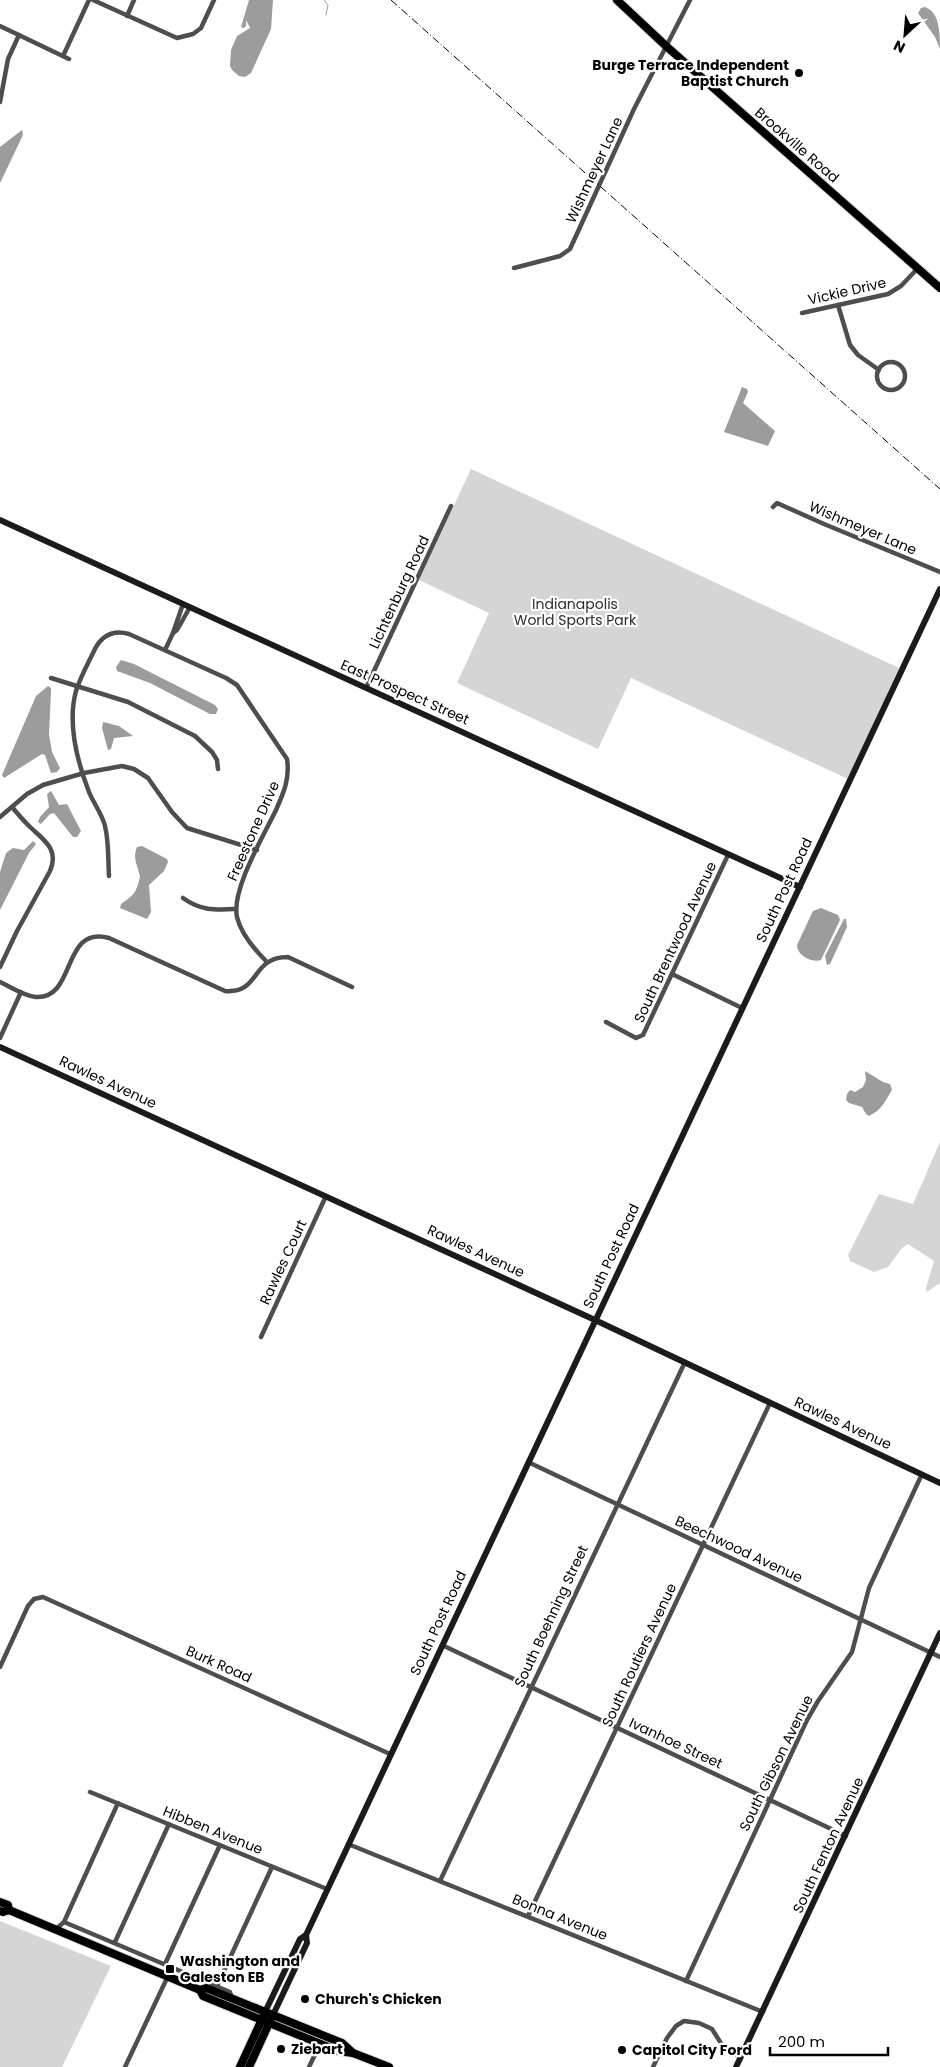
<svg xmlns="http://www.w3.org/2000/svg" width="940" height="2067" viewBox="0 0 940 2067" font-family="Poppins,sans-serif">
<style>
.green{fill:#d5d5d5}
.water{fill:#9c9c9c}
.lines{fill:none;stroke-linecap:round;stroke-linejoin:round}
.stream{stroke:#9c9c9c;stroke-width:1}
.primary-casing{stroke:#dbdbdb;stroke-width:10}
.street{stroke:#4e4e4e;stroke-width:4.5}
.secondary{stroke:#1b1b1b;stroke-width:6}
.primary{stroke:#000;stroke-width:8}
.rail{stroke:#000;stroke-width:1;stroke-dasharray:8 2.5 1 2.5;stroke-linecap:butt}
.poi-dot{fill:#000;stroke:#fff;stroke-width:2}
.labels{text-anchor:middle;stroke-width:4.5;stroke-linejoin:round;paint-order:stroke}
.poi-label{font-size:14px;font-weight:bold;fill:#000;stroke:#fff;text-anchor:start}
.street-label{font-size:14px;fill:#000;stroke:#fff}
.park-label{font-size:14px;fill:#2c2c2c;stroke:#fff}
</style>
<rect width="100%" height="100%" fill="#fff"/>
<g class="green">
<path d="M471 469 899 668 848 779 631 678 598 749 457 683 489 613 419 580Z"/>
<path d="M940 1142V1283L927 1292 926 1288 934 1261 908 1244 902 1248 888 1267 874 1272 850 1261 848 1255 879 1194 913 1204Z"/>
<path d="M0 1921 111 1966 62 2067H0Z"/>
</g>
<g class="water">
<path d="M249 0H273L271 29 251 73 245 77 239 76 232 70 230 66 231 50 237 36 250 28 246 20V26L244 28 241 27Z"/>
<path d="M925 7C940 12 940 34 940 49L935 37 918 13 921 8Z"/>
<path d="M22 130 23 135 0 183V147Z"/>
<path d="M742 387 747 389 748 392 743 403 775 431 768 446 724 432Z"/>
<path d="M121 660 134 664 215 705 218 709 216 714H210L150 683 117 671 116 667Z"/>
<path d="M48 686 51 688V691L49 735 52 752 60 768 57 772 51 773 45 755 42 754 4 778 2 775 36 696Z"/>
<path d="M103 722 119 726 133 736 114 738 111 749 108 750 102 728Z"/>
<path d="M51 791 59 805 67 804 81 831 77 837H73L54 813 50 814 41 824 38 822 40 817 49 807 47 794Z"/>
<path d="M33 841 36 844 29 853 0 910V872L6 853 13 848 24 850Z"/>
<path d="M142 846 167 859 168 862 164 871 149 885 151 912 147 919 120 908 121 904C135 894 136 893 140 877 138 865 132 859 137 847Z"/>
<path d="M821 908 838 915 840 920 821 960C811 963 797 955 797 945L813 911Z"/>
<path d="M844 919H846L847 927 830 964 827 965 825 956Z"/>
<path d="M865 1071 883 1082 890 1084 892 1090C885 1101 882 1110 869 1116L866 1114 862 1107 849 1103 846 1100 847 1094 850 1090 855 1092 863 1087 866 1080Z"/>
</g>
<g class="lines">
<path class="stream" d="M324 0 328 5 326 15"/>
<defs>
<g id="primary">
<path d="M617 0 666 46 940 288"/>
<path d="M0 1902 8 1905 9 1910"/>
<path d="M0 1911 3 1912 9 1910 200 1990 203 1996 338 2051 353 2053 389 2067"/>
<path d="M200 1990 206 1988 342 2043 353 2053"/>
<path d="M240 2067 263 2017"/>
<path d="M249 2067 271 2019"/>
</g>
</defs>
<use href="#primary" class="primary-casing"/>
<g class="street">
<path d="M93 0 177 38 193 34 201 28 214 0"/>
<path d="M127 16 134 0"/>
<path d="M0 26 69 59"/>
<path d="M63 56 89 0"/>
<path d="M0 102 8 59 19 35"/>
<path d="M514 268 560 256 570 249 634 109 690 0"/>
<path d="M838 305 850 345 858 355 879 370"/>
<path d="M802 313 888 294 901 286 918 268"/>
<circle cx="891" cy="376" r="14"/>
<path d="M773 507 777 503 824 524 940 572"/>
<path d="M173 633 177 630 190 607"/>
<path d="M165 650 173 633 183 604"/>
<path d="M51 678 128 702 195 736 212 752 217 760 218 769"/>
<path d="M366 688 451 506"/>
<path d="M0 817 27 794 43 785 84 773 122 766 134 769 148 778 172 812 187 828 257 850"/>
<path d="M109 876C108 860 109 842 105 826 102 814 94 804 89 792 77 761 67 724 76 691 80 678 87 665 93 653 100 637 111 629 129 634L226 678 237 685 287 759C290 778 284 792 276 810 264 835 231 890 237 917 241 934 254 949 266 961"/>
<path d="M183 898C201 911 215 910 236 909"/>
<path d="M0 967 17 931 50 871C60 848 42 839 28 825 22 819 17 813 12 807"/>
<path d="M672 974 742 1008"/>
<path d="M0 982C11 987 24 996 36 997 77 999 61 925 109 938L225 991C261 994 250 957 288 957L352 987"/>
<path d="M606 1022 636 1038 643 1035 728 855"/>
<path d="M0 1038 21 992"/>
<path d="M261 1337 326 1196"/>
<path d="M528 1462 940 1657"/>
<path d="M442 1645 846 1836"/>
<path d="M0 1667 28 1606 34 1599 43 1597 390 1754"/>
<path d="M90 1792 327 1889"/>
<path d="M348 1844 763 2012"/>
<path d="M440 1881 685 1362"/>
<path d="M528 1916 770 1403"/>
<path d="M64 1922 118 1803"/>
<path d="M56 1929 64 1922 230 1992 232 1999"/>
<path d="M115 1942 169 1824"/>
<path d="M165 1964 220 1845"/>
<path d="M686 1981 807 1720 818 1701 852 1652 869 1588 922 1474"/>
<path d="M217 1986 272 1867"/>
<path d="M125 2067 168 1976"/>
<path d="M309 2067 320 2044"/>
<path d="M653 2067 667 2038 676 2026 684 2021 699 2023 712 2029 724 2048 741 2057"/>
</g>
<g class="secondary">
<path d="M0 520 800 887"/>
<path d="M0 1047 595 1320 940 1483"/>
<path d="M265 2012 300 1939 306 1935 940 589"/>
<path d="M273 2015 307 1943 306 1935"/>
<path d="M736 2067 940 1633"/>
</g>
<use href="#primary" class="primary"/>
<path class="rail" d="M391 0 940 489"/>
</g>
<g class="poi-dot">
<circle cx="799" cy="73" r="5"/>
<rect x="165" y="1964" width="10" height="10" rx="2.5"/>
<circle cx="305" cy="1999" r="5"/>
<circle cx="281" cy="2049" r="5"/>
<circle cx="622" cy="2050" r="5"/>
</g>
<g class="labels">
<g class="poi-label">
<text x="789" y="70" text-anchor="end">Burge Terrace Independent<tspan x="789" dy="16">Baptist Church</tspan></text>
<text x="180" y="1966">Washington and<tspan x="180" dy="16">Galeston EB</tspan></text>
<text x="315" y="2004">Church's Chicken</text>
<text x="291" y="2054">Ziebart</text>
<text x="632" y="2055">Capitol City Ford</text>
</g>
<g class="street-label">
<text transform="translate(797 145) rotate(41)" y="5">Brookville Road</text>
<text transform="translate(594 170) rotate(-65)" y="5">Wishmeyer Lane</text>
<text transform="translate(847 291) rotate(-13)" y="5">Vickie Drive</text>
<text transform="translate(863 528) rotate(23)" y="5">Wishmeyer Lane</text>
<text transform="translate(399 592) rotate(-65)" y="5">Lichtenburg Road</text>
<text transform="translate(405 692) rotate(24)" y="5">East Prospect Street</text>
<text transform="translate(253 831) rotate(-66)" y="5">Freestone Drive</text>
<text transform="translate(784 890) rotate(-65)" y="5">South Post Road</text>
<text transform="translate(675 942) rotate(-65)" y="5">South Brentwood Avenue</text>
<text transform="translate(108 1082) rotate(25)" y="5">Rawles Avenue</text>
<text transform="translate(476 1251) rotate(25)" y="5">Rawles Avenue</text>
<text transform="translate(611 1256) rotate(-65)" y="5">South Post Road</text>
<text transform="translate(283 1262) rotate(-65)" y="5">Rawles Court</text>
<text transform="translate(843 1423) rotate(25)" y="5">Rawles Avenue</text>
<text transform="translate(739 1549) rotate(25)" y="5">Beechwood Avenue</text>
<text transform="translate(551 1616) rotate(-65)" y="5">South Boehning Street</text>
<text transform="translate(438 1623) rotate(-65)" y="5">South Post Road</text>
<text transform="translate(639 1655) rotate(-65)" y="5">South Routiers Avenue</text>
<text transform="translate(219 1664) rotate(24)" y="5">Burk Road</text>
<text transform="translate(676 1743) rotate(25)" y="5">Ivanhoe Street</text>
<text transform="translate(776 1763) rotate(-64)" y="5">South Gibson Avenue</text>
<text transform="translate(213 1830) rotate(22)" y="5">Hibben Avenue</text>
<text transform="translate(828 1845) rotate(-65)" y="5">South Fenton Avenue</text>
<text transform="translate(560 1917) rotate(22)" y="5">Bonna Avenue</text>
</g>
<g class="park-label">
<text x="575" y="609">Indianapolis<tspan x="575" dy="16">World Sports Park</tspan></text>
</g>
</g>
<g transform="translate(905 35) rotate(206)" stroke="#ffffff" stroke-width="4" paint-order="stroke">
<path d="M0-4L9 19L0 12L-9 19Z" fill="#000000"/>
<text y="-8" font-size="14" font-weight="bold" text-anchor="middle" fill="#000000">N</text>
</g>
<path d="M770 2047v8h118v-8" fill="none" stroke="#000000" stroke-width="2.5"/>
<text x="778" y="2047" font-size="15" fill="#000000" stroke="#ffffff" stroke-width="4" paint-order="stroke">200 m</text>
</svg>
